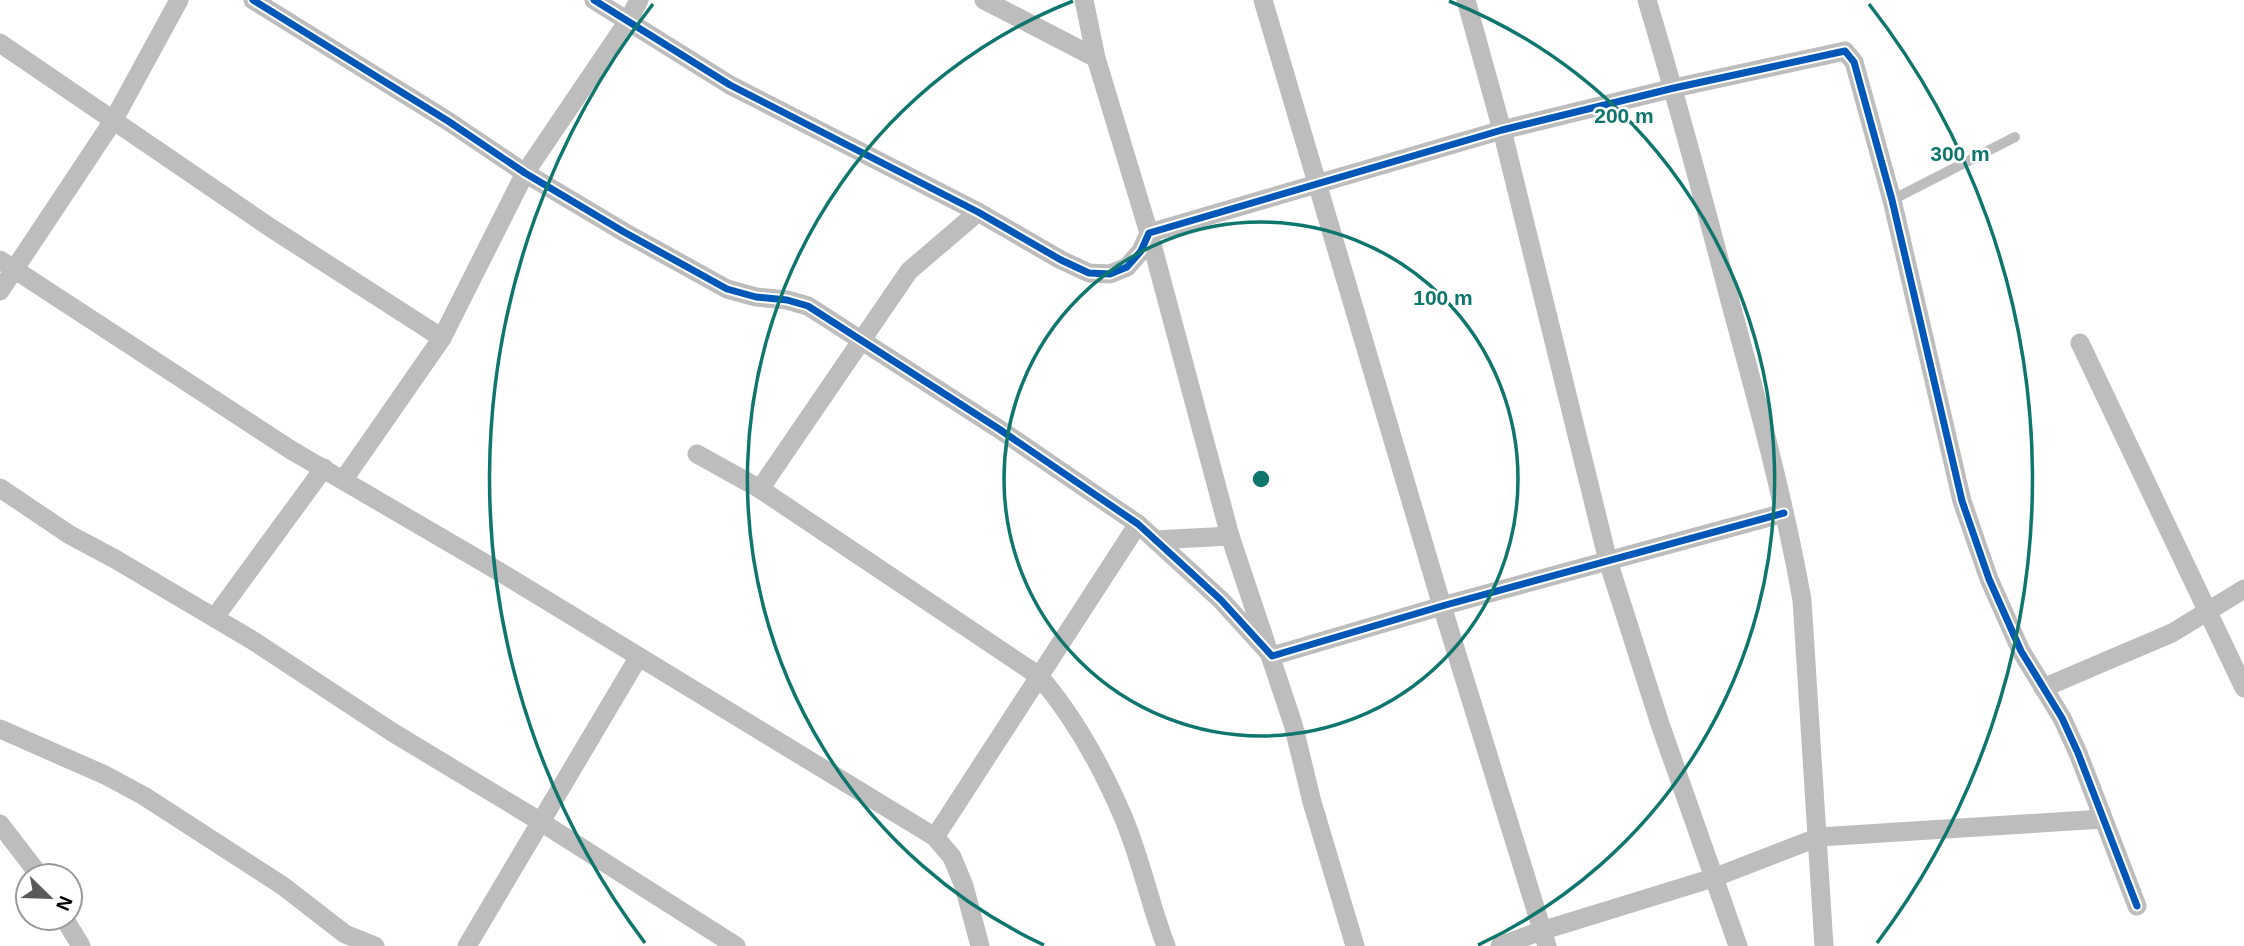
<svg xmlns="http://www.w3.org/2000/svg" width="2244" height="946" viewBox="0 0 2244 946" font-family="Arial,sans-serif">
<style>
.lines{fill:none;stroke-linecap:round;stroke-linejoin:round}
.service{stroke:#bdbdbd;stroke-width:10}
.minor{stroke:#bdbdbd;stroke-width:19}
.cycleway-casing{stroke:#fff;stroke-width:11}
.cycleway{stroke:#0057b8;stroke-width:7}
.ring{fill:none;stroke:#0f766e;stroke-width:3.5}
.centre{fill:#0f766e;stroke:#fff;stroke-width:3.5}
.ring-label{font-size:21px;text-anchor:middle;font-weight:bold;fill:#0f766e;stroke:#fff;stroke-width:5;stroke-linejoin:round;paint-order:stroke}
</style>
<rect width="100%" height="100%" fill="#fff"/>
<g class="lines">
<path class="service" d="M1892 200 2015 137"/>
<g class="minor">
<path d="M253 0 448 121 525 173 624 232 727 289 756 297 787 300 808 306 999 429 1138 524 1221 600 1272 656 1442 606 1784 513"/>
<path d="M594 0 730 85 978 212 1061 260 1089 273 1110 274 1127 267 1141 251 1149 233 1502 130 1674 88 1845 51 1854 62 1892 200 1962 501 1989 579 2021 651 2062 718 2078 753 2137 906"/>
<path d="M984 0 1096 58"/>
<path d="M1084 0 1096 58 1149 233 1230 536 1293 724 1312 802 1355 946"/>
<path d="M1263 0 1442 606 1547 946"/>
<path d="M1466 0 1502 130 1608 561 1660 724 1738 946"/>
<path d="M1647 0C1677 100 1704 201 1730 301 1757 400 1784 499 1802 600L1824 946"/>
<path d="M0 43 271 228 442 338"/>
<path d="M0 260 291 450 505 575 935 837 952 857 964 886 980 946"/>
<path d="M0 291 113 121 179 0"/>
<path d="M2080 343 2244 688"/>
<path d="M697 454 760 489 1039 676C1075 718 1102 767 1124 819 1141 860 1150 904 1166 946"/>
<path d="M344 479 442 338 525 173 628 21 639 0"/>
<path d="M0 488 70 535 115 559 252 640 392 732 541 822 736 946"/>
<path d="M760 489 909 271 978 212"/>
<path d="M1155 540 1230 536"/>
<path d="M215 617 324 468"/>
<path d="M2043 688 2172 633 2244 589"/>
<path d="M0 729 105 775 144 796 283 886 345 934 375 946"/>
<path d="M0 824 40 876"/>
<path d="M935 837 1138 524"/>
<path d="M64 918 81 946"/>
<path d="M467 946 638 658"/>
<path d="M1500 946 1541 931 1713 878 1819 837 2103 819"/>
</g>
<defs>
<g id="cycleway">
<path d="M253 0 448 121 525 173 624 232 727 289 756 297 787 300 808 306 999 429 1138 524 1221 600 1272 656 1442 606 1784 513"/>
<path d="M594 0 730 85 978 212 1061 260 1089 273 1110 274 1127 267 1141 251 1149 233 1502 130 1674 88 1845 51 1854 62 1892 200 1962 501 1989 579 2021 651 2062 718 2078 753 2137 906"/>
</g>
</defs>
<use href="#cycleway" class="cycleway-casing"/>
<use href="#cycleway" class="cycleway"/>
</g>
<g class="ring">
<circle cx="1261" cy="479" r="257"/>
<path d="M1044 945A514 514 0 0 1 1073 1M1449 1A514 514 0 0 1 1478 945"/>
<path d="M645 943A771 771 0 0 1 653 4M1869 4A771 771 0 0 1 1877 943"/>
</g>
<circle cx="1261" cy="479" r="10" class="centre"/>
<g class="ring-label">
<text x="1624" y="123">200 m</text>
<text x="1960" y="161">300 m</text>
<text x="1443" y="305">100 m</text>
</g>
<g transform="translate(49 897) rotate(113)"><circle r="33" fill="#ffffff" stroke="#999999" stroke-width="2"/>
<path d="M0-5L12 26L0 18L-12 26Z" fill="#595959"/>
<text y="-10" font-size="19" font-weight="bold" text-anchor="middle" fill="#000000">N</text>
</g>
</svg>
